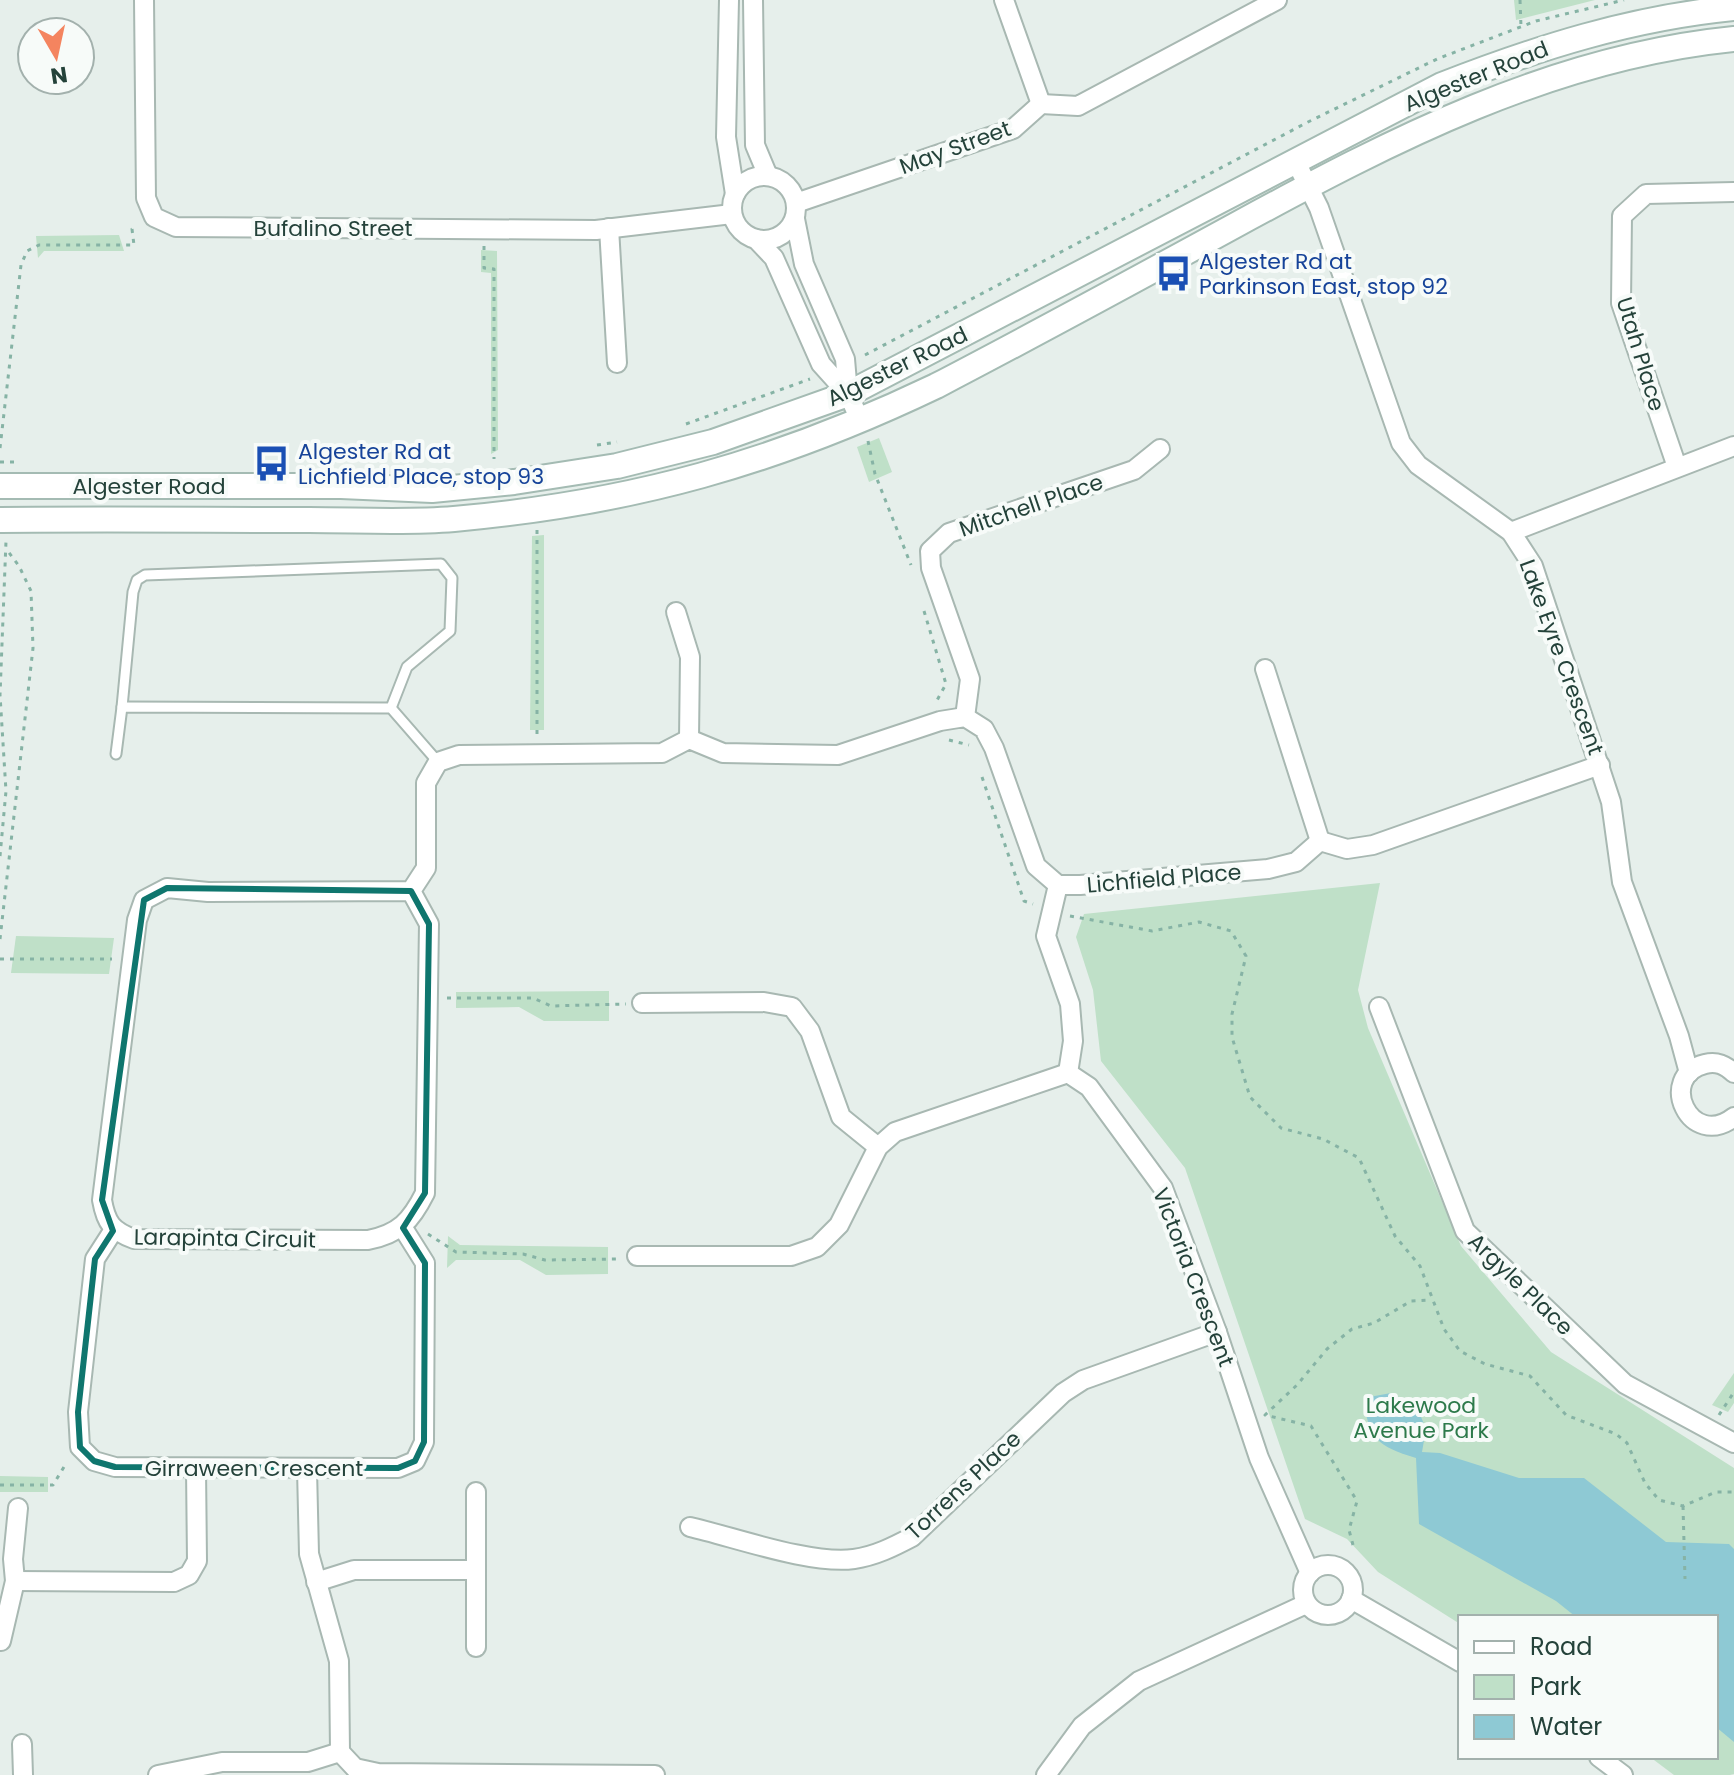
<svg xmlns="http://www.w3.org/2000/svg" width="1734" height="1775" viewBox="0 0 1734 1775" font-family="Poppins,sans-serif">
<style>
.green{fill:#bfe0c8}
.water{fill:#8ec9d4}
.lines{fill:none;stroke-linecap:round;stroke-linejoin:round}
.lane-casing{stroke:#a8b8b2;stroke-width:13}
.street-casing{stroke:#a8b8b2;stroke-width:22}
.secondary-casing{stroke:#a4bbb3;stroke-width:28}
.path{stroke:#86b3a5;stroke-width:3;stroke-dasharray:4 6;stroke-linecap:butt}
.lane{stroke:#fff;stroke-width:9}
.street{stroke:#fff;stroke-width:18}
.secondary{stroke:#fff;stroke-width:24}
.marked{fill:none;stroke:#0f766e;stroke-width:6;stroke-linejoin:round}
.labels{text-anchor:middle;stroke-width:8;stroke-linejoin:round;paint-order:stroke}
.street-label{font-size:22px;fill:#24423a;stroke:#f7fbf9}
.transit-label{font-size:22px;fill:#164399;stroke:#f7fbf9;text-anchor:start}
.park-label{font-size:22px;fill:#2d7a4b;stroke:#f7fbf9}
</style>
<rect width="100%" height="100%" fill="#e6efeb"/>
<g class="green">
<path d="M1514 0H1595L1516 20Z"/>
<path d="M119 235 124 251H44L38 258 36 236Z"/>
<path d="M481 250 497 251 498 450 491 454V273L481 272Z"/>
<path d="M879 438 892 472 869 482 857 447Z"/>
<path d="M544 535V730H530L532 536Z"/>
<path d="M1380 883 1358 990 1368 1028 1461 1246 1551 1352 1734 1468V1774L1730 1775H1674L1650 1757H1716V1617H1460V1624L1378 1572 1347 1539 1305 1519 1185 1168 1101 1061 1093 990 1076 937 1084 914Z"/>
<path d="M16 936 114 938 109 974 11 973Z"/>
<path d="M609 991V1021H544L519 1007 456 1008V992Z"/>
<path d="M448 1236 460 1245 608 1247V1274L546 1275 520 1260H456L447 1268Z"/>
<path d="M1734 1373V1403L1728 1412 1712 1405Z"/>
<path d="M0 1476 48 1477V1492H0Z"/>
</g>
<path class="water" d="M1391 1393 1417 1407 1426 1429 1422 1452 1440 1453 1519 1478H1584L1666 1542 1729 1544 1734 1549V1742L1716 1727V1617H1576L1556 1601 1419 1524 1416 1458C1377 1446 1368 1439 1364 1398Z"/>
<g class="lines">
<defs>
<g id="lane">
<path d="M122 707 133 592 137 580 145 575 441 564 452 578 450 631 407 667 391 708"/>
<path d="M116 754 122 707 391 708 438 762"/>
</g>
<g id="street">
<path d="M144 0 146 198 154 217 176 227 596 230 732 214"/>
<path d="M729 0 726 137 735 194"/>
<path d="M753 0 755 145 768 176"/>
<path d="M1004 0 1041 104"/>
<path d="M1295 160 1319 208 1401 443 1418 465 1511 532 1533 566 1611 802 1622 882 1679 1036 1689 1073"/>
<circle cx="764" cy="208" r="32"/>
<path d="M796 203 1013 129 1041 104 1078 106 1277 0"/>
<path d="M795 219 804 264 845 359 848 394"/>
<path d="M609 228 617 363"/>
<path d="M756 239 774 258 821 364 848 394 861 422"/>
<path d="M1677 467 1621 303 1622 216 1646 194 1734 192"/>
<path d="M1511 532 1734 446"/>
<path d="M676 612 690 657 689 739"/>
<path d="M1265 669 1320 841"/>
<path d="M965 717 970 679 931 568 930 551 949 533 1134 470 1160 449"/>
<path d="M1058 885 1046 936 1070 1004 1073 1041 1068 1073"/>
<path d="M411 891 208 892 167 888 144 900 137 920 102 1200C106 1223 112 1231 134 1239L368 1240C399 1234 411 1221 425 1193L429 924 411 891 426 868V783L438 762 459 755 662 753 689 739 723 753 838 755 940 721 965 717 984 729 994 748 1036 866 1058 885H1080L1268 869 1296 862 1320 841 1347 849 1373 845 1600 765"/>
<path d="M642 1003 764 1002 792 1007 810 1031 841 1117 878 1147"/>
<path d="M1379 1007 1465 1231 1625 1384 1734 1443"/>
<path d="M1734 1073C1725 1065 1717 1061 1705 1064 1656 1076 1690 1151 1734 1117"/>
<path d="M113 1231 95 1259 78 1412 80 1447 94 1461 115 1467 398 1468 415 1461 424 1442 425 1263 403 1228"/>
<path d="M637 1256H791L817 1247 839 1225 878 1147 895 1132 1068 1073 1089 1087 1163 1188 1217 1332 1259 1458 1310 1573"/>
<path d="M307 1469 309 1554 339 1661 340 1752 355 1768 378 1773 655 1775"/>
<path d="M476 1492V1647"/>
<path d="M690 1527C734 1537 811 1565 854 1559 875 1556 893 1547 912 1537L1063 1393 1083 1380 1217 1332"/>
<circle cx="1328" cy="1590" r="25"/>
<path d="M15 1581 174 1582 189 1575 197 1561 196 1468"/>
<path d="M316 1582 354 1570H476"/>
<path d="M1351 1599 1460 1662"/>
<path d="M1 1641 15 1581 13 1559 18 1508"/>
<path d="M22 1744 23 1775"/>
<path d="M1599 1757 1623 1775"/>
<path d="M158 1775 222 1762H308L340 1752"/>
<path d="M1046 1775 1082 1726 1139 1681 1306 1604"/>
</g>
<g id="secondary">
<path d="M0 486H341L432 490 514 482 617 466 713 442 848 394 1442 85C1537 48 1631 18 1734 8"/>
<path d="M0 520C103 519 206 520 309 520 357 520 407 523 454 519 632 503 775 463 936 386 1036 334 1135 280 1234 226 1392 140 1552 57 1734 39"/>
</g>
</defs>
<use href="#lane" class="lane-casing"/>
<use href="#street" class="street-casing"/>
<use href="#secondary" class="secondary-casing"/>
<g class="path">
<path d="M1520 0 1521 27"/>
<path d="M484 246V268L494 269V459"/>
<path d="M865 355 1308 122 1437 59 1536 21 1624 0"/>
<path d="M686 424 810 379"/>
<path d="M868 441 875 474 911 565"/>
<path d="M597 445 617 442"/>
<path d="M0 448 21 265 27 251 39 245H134L132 229 137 226"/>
<path d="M0 462H18"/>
<path d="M537 530V734"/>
<path d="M924 611 946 684 935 704"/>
<path d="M949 740 969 745"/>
<path d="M982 777 1024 901 1033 904"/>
<path d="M0 856 6 791 0 695 6 541"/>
<path d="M1070 916 1152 931 1199 922 1231 931 1246 956 1232 1014V1037L1250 1097 1281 1128 1323 1139 1359 1158 1395 1236 1420 1266 1444 1329 1460 1351 1485 1364 1530 1376 1566 1415 1616 1434 1627 1443 1645 1483 1659 1500 1683 1506 1716 1492H1734"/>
<path d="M0 939 33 648 31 591 19 566 7 550"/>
<path d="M0 959H112"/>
<path d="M447 998H533L551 1006 626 1004"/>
<path d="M428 1234 456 1252 523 1254 545 1260 617 1259"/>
<path d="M1719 1415 1734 1392"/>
<path d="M0 1485H53L67 1462"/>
<path d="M1683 1506 1685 1579"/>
<path d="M1353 1545 1349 1530 1357 1501 1311 1426 1265 1415 1297 1385 1327 1349 1352 1329 1374 1323 1411 1301 1431 1300"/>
</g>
<use href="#lane" class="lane"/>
<use href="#street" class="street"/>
<use href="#secondary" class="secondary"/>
</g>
<path class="marked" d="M167 888 411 891 429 924 425 1193 403 1228 425 1263 424 1442 415 1461 398 1468 115 1467 94 1461 80 1447 78 1412 95 1259 113 1231 102 1200 144 900Z"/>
<defs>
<symbol id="bus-bare" viewBox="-9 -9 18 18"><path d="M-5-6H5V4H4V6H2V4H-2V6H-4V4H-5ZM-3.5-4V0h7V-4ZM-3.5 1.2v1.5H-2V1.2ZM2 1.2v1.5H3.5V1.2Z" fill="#1a4fb4" stroke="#f7fbf9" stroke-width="2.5" paint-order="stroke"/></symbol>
</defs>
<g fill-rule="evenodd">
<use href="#bus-bare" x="1148" y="248" width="51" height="51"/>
<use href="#bus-bare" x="246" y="438" width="51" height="51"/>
</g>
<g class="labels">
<g class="street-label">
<text transform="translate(1476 76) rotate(-22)" y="8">Algester Road</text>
<text transform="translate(955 147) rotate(-20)" y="8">May Street</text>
<text x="333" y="236">Bufalino Street</text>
<text transform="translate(1641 354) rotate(73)" y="8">Utah Place</text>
<text transform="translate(897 366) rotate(-26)" y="8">Algester Road</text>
<text x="149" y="494">Algester Road</text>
<text transform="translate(1031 505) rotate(-19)" y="8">Mitchell Place</text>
<text transform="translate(1562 657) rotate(70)" y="8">Lake Eyre Crescent</text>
<text transform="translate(1164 878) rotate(-5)" y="8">Lichfield Place</text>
<text transform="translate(225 1238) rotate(1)" y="8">Larapinta Circuit</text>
<text transform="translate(1194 1277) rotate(69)" y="8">Victoria Crescent</text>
<text transform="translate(1521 1284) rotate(44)" y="8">Argyle Place</text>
<text x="254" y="1476">Girraween Crescent</text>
<text transform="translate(963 1485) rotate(-43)" y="8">Torrens Place</text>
</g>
<g class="transit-label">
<text x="1199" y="269">Algester Rd at<tspan x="1199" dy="25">Parkinson East, stop 92</tspan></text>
<text x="298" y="459">Algester Rd at<tspan x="298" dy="25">Lichfield Place, stop 93</tspan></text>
</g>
<g class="park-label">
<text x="1421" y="1413">Lakewood<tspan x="1421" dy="25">Avenue Park</tspan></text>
</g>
</g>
<rect x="1458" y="1615" width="260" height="144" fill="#f7fbf9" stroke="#a3b1ad" stroke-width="2"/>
<rect x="1474" y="1641" width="40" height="12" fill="#ffffff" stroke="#a3b1ad" stroke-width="2"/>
<text x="1530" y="1655" font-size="24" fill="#24423a">Road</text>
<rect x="1474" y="1675" width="40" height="24" fill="#bfe0c8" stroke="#a3b1ad" stroke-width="2"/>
<text x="1530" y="1695" font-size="24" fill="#24423a">Park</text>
<rect x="1474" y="1715" width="40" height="24" fill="#8ec9d4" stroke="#a3b1ad" stroke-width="2"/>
<text x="1530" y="1735" font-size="24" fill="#24423a">Water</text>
<g transform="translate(56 56) rotate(171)"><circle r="38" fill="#f7fbf9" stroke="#a3b1ad" stroke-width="2"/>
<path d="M0-6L14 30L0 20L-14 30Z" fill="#f4845f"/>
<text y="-12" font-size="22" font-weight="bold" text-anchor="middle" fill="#24423a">N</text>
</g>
</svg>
